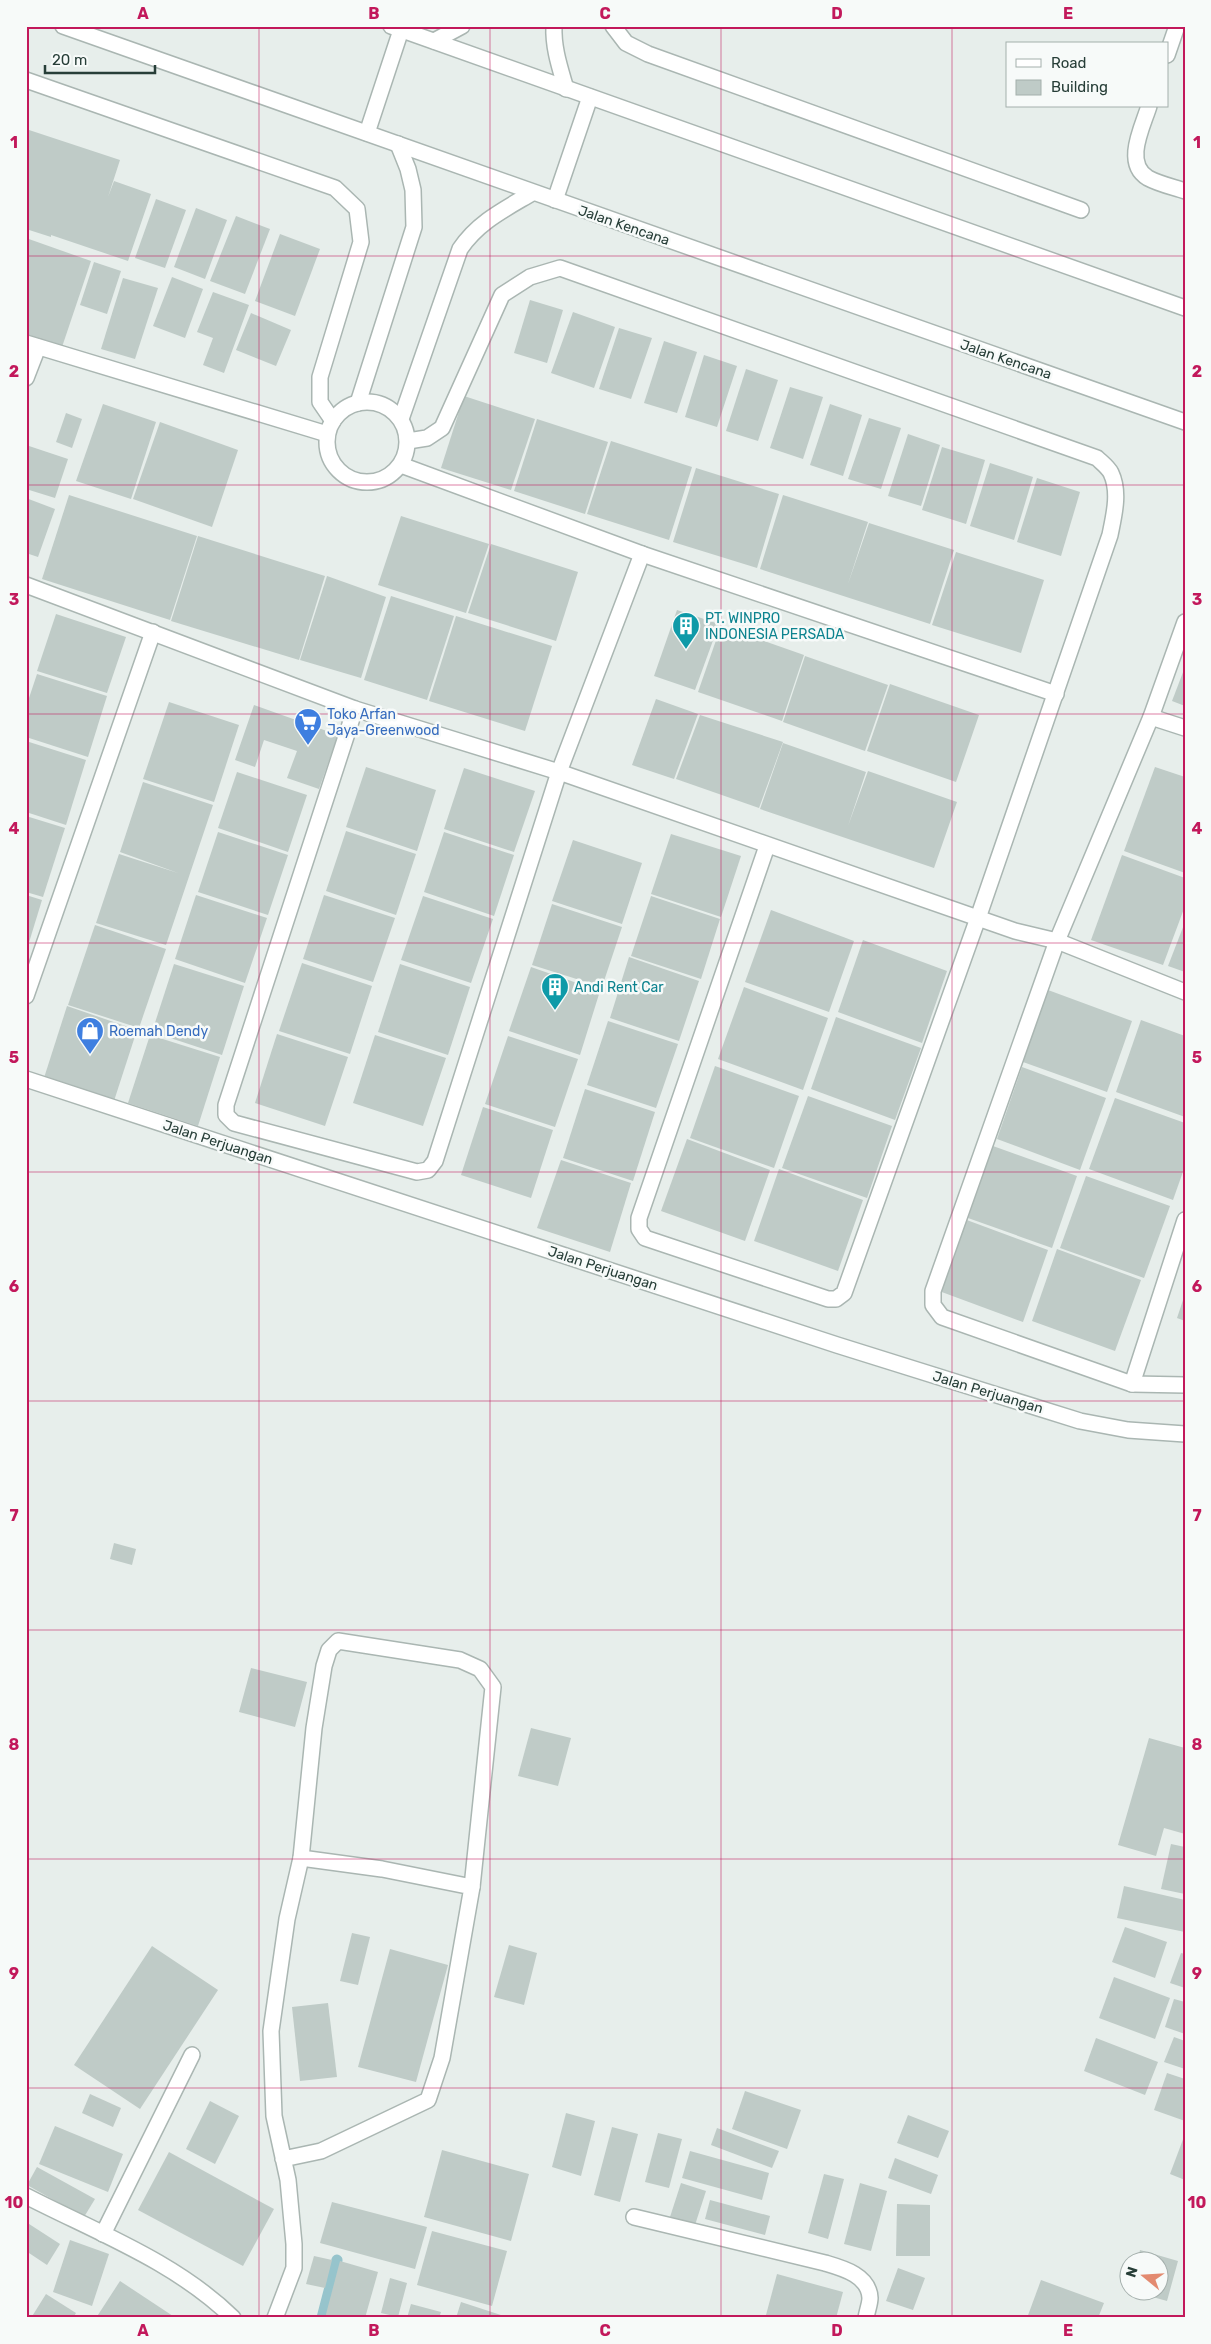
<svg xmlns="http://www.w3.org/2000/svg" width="1211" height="2344" viewBox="0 0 1211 2344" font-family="Rubik,sans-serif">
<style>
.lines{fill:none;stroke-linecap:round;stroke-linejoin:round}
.stream{stroke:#96c4cc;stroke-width:11}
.building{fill:#bfcbc7}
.minor-casing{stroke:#aab6b2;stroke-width:18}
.minor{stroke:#fff;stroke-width:15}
.grid{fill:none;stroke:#c2185b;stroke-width:1;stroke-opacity:0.55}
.labels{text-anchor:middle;stroke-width:5;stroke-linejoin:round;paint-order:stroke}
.street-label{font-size:14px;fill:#273e38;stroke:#f7faf9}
.culture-label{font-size:14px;fill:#0d838f;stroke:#f7faf9;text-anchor:start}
.shop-label{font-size:14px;fill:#366cbe;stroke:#f7faf9;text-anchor:start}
.neatline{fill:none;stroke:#c2185b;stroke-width:2}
.grid-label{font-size:16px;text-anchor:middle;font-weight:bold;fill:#c2185b}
</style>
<rect width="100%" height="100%" fill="#e7eeeb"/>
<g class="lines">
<path class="stream" d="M322 2318 337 2260"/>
</g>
<g class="building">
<path d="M26 129 120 160 108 197 114 181 151 194 128 261 51 235V237L26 229Z"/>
<path d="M156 199 186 210 165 268 135 258Z"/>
<path d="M196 208 227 220 205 279 174 267Z"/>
<path d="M236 216 270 229 245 294 210 281Z"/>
<path d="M280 234 320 249 295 316 255 301Z"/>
<path d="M26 238 91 261 62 347 26 334Z"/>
<path d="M94 262 121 271 107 314 80 305Z"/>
<path d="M172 277 203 289 185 338 153 326Z"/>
<path d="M123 278 158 288 135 359 101 349Z"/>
<path d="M213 292 249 305 224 373 203 365 213 338 197 332Z"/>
<path d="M530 300 563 310 547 363 514 353Z"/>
<path d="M573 312 615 327 594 388 551 373Z"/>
<path d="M251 313 291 330 276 366 236 350Z"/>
<path d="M619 328 652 338 631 399 599 389Z"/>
<path d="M664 341 697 352 677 413 644 403Z"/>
<path d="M704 355 737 366 717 427 685 417Z"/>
<path d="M746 369 778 380 758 441 726 431Z"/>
<path d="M790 387 823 397 803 459 770 448Z"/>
<path d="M464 396 535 419 511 490 441 468Z"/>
<path d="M103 404 156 422 131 499 76 481Z"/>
<path d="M830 404 862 415 843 476 810 465Z"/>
<path d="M66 413 82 419 72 448 56 442Z"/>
<path d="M869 418 901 428 881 489 848 479Z"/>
<path d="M537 419 608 442 585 514 514 491Z"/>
<path d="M160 422 238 450 212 527 133 499Z"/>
<path d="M908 434 940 445 921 506 888 496Z"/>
<path d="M611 441 692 467 669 540 587 514Z"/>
<path d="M26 445 68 459 55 498 26 489Z"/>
<path d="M942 447 985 460 966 524 922 510Z"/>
<path d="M990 463 1033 477 1014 540 970 526Z"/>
<path d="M696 468 779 494 757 568 673 542Z"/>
<path d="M1037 478 1080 492 1061 556 1017 542Z"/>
<path d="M69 495 197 536 170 620 42 579Z"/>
<path d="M783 495 868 522 848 584 869 523 954 550 930 624 760 569Z"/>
<path d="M26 498 55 509 38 557 26 553Z"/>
<path d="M401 516 489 544 466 613 378 585Z"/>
<path d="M198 536 325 576 299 660 171 621Z"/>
<path d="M491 544 578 572 556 641 468 613Z"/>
<path d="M956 552 1044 580 1021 653 932 625Z"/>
<path d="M327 576 386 597 361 678 300 660Z"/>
<path d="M391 596 454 616 427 700 364 680Z"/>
<path d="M677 610 719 624 695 690 654 676Z"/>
<path d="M56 614 126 637 107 693 37 671Z"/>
<path d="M456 616 552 646 525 731 429 701Z"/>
<path d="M721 626 804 655 782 721 698 692Z"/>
<path d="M805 656 888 685 865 751 783 722Z"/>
<path d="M1185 667V706L1172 701Z"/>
<path d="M37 674 107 696 88 757 26 737V707Z"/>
<path d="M890 684 979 715 956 782 867 751Z"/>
<path d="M656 699 698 714 674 779 632 765Z"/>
<path d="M169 702 239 725 214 802 143 779Z"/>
<path d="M254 705 338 735 319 789 287 778 297 751 264 740 255 767 235 760Z"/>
<path d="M700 715 783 742 759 808 676 779Z"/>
<path d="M26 741 86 760 66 825 26 812Z"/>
<path d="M783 743 866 772 848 826 868 771 957 802 934 868 760 809Z"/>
<path d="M366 767 436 790 417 851 346 827Z"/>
<path d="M1155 767 1185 777V873L1124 851Z"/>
<path d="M464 768 535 791 514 852 444 829Z"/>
<path d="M237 772 307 795 288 852 218 828Z"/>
<path d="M143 782 213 805 166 945 96 923 119 854 178 873 120 852Z"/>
<path d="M26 816 65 828 43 897 26 892Z"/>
<path d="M346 831 416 854 396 915 326 891Z"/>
<path d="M218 832 288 855 268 915 198 892Z"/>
<path d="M444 832 514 855 494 916 424 892Z"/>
<path d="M671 834 741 856 721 917 651 894Z"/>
<path d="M573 840 642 863 622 924 552 901Z"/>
<path d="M1122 855 1185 878V906L1163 965 1091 940Z"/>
<path d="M26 895 42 900 27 949H26Z"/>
<path d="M196 895 267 918 245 983 175 959Z"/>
<path d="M324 895 395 918 373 982 303 959Z"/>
<path d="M423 896 493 919 471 983 401 960Z"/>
<path d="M651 896 720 919 701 979 631 956Z"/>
<path d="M552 904 622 927 602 987 532 965Z"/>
<path d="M771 910 854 941 829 1012 745 982Z"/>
<path d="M1185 922V972L1168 966Z"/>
<path d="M95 925 166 949 139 1028 68 1005Z"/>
<path d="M863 940 947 971 922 1043 838 1012Z"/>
<path d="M629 957 699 981 679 1041 610 1018Z"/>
<path d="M302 963 372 986 350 1054 279 1031Z"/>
<path d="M174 964 244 986 222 1055 152 1032Z"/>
<path d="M400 964 470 987 448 1055 378 1032Z"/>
<path d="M531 967 600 991 580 1055 509 1031Z"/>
<path d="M744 987 828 1018 803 1090 718 1059Z"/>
<path d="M1048 990 1132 1021 1107 1092 1023 1062Z"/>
<path d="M67 1006 137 1030 113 1104 43 1081Z"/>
<path d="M836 1017 921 1048 895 1120 811 1089Z"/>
<path d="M1141 1020 1185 1036V1117L1116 1092Z"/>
<path d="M608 1021 678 1044 656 1108 587 1085Z"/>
<path d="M277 1034 348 1057 325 1126 255 1103Z"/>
<path d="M150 1035 220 1057 198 1126 128 1103Z"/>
<path d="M375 1035 446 1058 423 1126 353 1103Z"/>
<path d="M508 1036 578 1059 555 1127 485 1104Z"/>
<path d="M715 1066 799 1096 774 1168 690 1138Z"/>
<path d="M1022 1067 1106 1098 1080 1170 997 1139Z"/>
<path d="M585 1089 655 1112 633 1181 563 1158Z"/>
<path d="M808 1096 892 1126 867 1198 782 1168Z"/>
<path d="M1115 1098 1185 1123V1166L1173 1200 1089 1169Z"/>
<path d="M483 1107 553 1130 531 1198 461 1175Z"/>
<path d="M687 1139 770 1170 745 1241 661 1211Z"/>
<path d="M993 1146 1077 1176 1052 1248 968 1218Z"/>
<path d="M561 1160 631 1183 610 1252 537 1228Z"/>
<path d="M779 1169 863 1200 838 1271 754 1241Z"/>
<path d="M1086 1176 1170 1206 1144 1278 1060 1248Z"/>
<path d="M964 1219 1048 1250 1023 1322 939 1291Z"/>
<path d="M1057 1249 1141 1280 1115 1351 1032 1321Z"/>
<path d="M1184 1297H1185V1321L1177 1318Z"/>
<path d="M114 1543 136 1549 132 1565 110 1559Z"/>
<path d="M251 1668 307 1682 295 1727 239 1712Z"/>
<path d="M531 1728 571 1738 558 1786 518 1776Z"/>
<path d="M1149 1738 1185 1748V1834L1164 1828 1156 1856 1118 1845Z"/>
<path d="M1171 1844 1185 1847V1894L1161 1889Z"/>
<path d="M1124 1886 1185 1900V1932L1117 1918Z"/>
<path d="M1125 1927 1167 1942 1155 1978 1112 1962Z"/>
<path d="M352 1933 370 1937 358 1985 340 1981Z"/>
<path d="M509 1945 537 1953 524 2005 494 1997Z"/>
<path d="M152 1946 218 1990 140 2109 74 2065Z"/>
<path d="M390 1949 448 1965 416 2082 358 2067Z"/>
<path d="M1181 1953 1185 1954V1988L1170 1983Z"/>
<path d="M1114 1977 1170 1998 1155 2039 1099 2018Z"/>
<path d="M1174 1999 1185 2002V2034L1165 2027Z"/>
<path d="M328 2003 337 2077 300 2081 292 2007Z"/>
<path d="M1174 2037 1185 2041V2069L1164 2062Z"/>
<path d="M1096 2038 1158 2062 1145 2095 1084 2071Z"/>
<path d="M1167 2073 1185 2079V2121L1154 2110Z"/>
<path d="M745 2091 801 2110 787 2149 732 2129Z"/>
<path d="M90 2094 121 2108 113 2127 82 2113Z"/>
<path d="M210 2101 239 2116 215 2164 186 2149Z"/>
<path d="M566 2113 595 2121 581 2176 552 2167Z"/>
<path d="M908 2115 949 2131 938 2158 897 2143Z"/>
<path d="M55 2126 123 2154 108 2192 39 2164Z"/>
<path d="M612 2127 638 2134 620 2202 594 2195Z"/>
<path d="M717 2128 779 2151 772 2168 711 2145Z"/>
<path d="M658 2133 682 2139 669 2188 645 2182Z"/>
<path d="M1185 2134V2180L1170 2174Z"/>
<path d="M442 2150 529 2174 511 2241 424 2217Z"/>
<path d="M690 2151 769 2173 762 2200 682 2178Z"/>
<path d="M169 2152 274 2209 243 2266 138 2210Z"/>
<path d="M895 2158 938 2175 931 2194 888 2178Z"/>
<path d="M37 2167 95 2199 84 2217 27 2185Z"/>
<path d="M824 2174 844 2179 828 2239 808 2233Z"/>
<path d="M681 2183 706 2191 695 2225 670 2217Z"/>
<path d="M860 2183 887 2191 871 2251 844 2244Z"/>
<path d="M710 2200 770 2216 765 2235 705 2219Z"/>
<path d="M332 2202 427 2227 415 2269 320 2243Z"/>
<path d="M897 2204 930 2205V2256H896Z"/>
<path d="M26 2222 60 2244 47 2265 26 2251Z"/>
<path d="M432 2231 507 2251 492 2306 417 2285Z"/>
<path d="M70 2240 109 2254 92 2306 53 2292Z"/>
<path d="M1140 2250 1178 2261 1167 2301 1135 2292H1158V2262H1137Z"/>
<path d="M314 2256 332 2260 325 2288 306 2284Z"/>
<path d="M340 2261 378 2272 365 2318H325Z"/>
<path d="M898 2268 925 2278 913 2310 886 2301Z"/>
<path d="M777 2274 843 2292 836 2318H776L766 2315Z"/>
<path d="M390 2278 407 2283 398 2317 381 2313Z"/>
<path d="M1041 2280 1104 2303 1098 2318H1027Z"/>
<path d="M120 2281 176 2318H96Z"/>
<path d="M46 2294 76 2313 73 2318H31Z"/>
<path d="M461 2302 507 2317 506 2318H456Z"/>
<path d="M411 2304 441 2312 439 2318H407Z"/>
</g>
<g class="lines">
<defs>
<g id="minor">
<path d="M63 26 1185 422"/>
<path d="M391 26 1185 308"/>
<path d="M554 26C553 48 560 68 566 89"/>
<path d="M613 26 626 43 648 54 1081 210"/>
<path d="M434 41 462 26"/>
<path d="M1167 55 1177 26"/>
<path d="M26 80 335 188 357 209 361 242 320 377V402L333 421"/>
<path d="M1149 106C1143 126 1123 163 1148 178 1159 184 1173 187 1185 191"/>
<path d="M367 133 401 30"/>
<path d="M555 200 590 97"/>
<path d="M26 343 327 434"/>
<path d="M26 378 38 347"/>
<circle cx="367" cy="442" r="40"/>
<path d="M358 403 414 227 413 190 408 169 398 144"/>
<path d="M401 419 460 249C478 222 505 209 532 193"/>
<path d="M408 441 427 438 442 428 502 295 530 277 560 268 1097 458C1101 462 1108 467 1111 473 1120 492 1114 515 1110 535L978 918 844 1293 836 1299H828L645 1238 639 1229V1218L767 846"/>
<path d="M401 465 642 554 1056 694"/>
<path d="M26 585 355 709 559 772 1015 931 1057 941 1185 992"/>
<path d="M1185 622 1151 717 1057 941 933 1291V1305L942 1317 1132 1384 1185 1385"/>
<path d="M355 709 226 1105V1115L234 1123 417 1172 428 1170 435 1161 559 772 642 554"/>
<path d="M1151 717 1185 728"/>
<path d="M26 996 153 632"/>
<path d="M26 1079 837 1345 1080 1421 1128 1430 1185 1434"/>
<path d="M1132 1384 1185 1220"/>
<path d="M301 1858 314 1728 324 1666 329 1650 338 1641 460 1660 480 1669 493 1687 472 1887"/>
<path d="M26 2196C96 2232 176 2262 233 2318"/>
<path d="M634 2217 825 2263C842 2268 869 2275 870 2298 870 2304 867 2311 866 2318"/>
<path d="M103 2234 192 2055"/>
<path d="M275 2318 294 2268V2244L288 2180 274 2116 271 2031 287 1919 301 1858 382 1869 472 1887 442 2058 428 2100 321 2151 283 2159"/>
</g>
</defs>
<use href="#minor" class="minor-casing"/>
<use href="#minor" class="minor"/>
</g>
<path class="grid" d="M259 26V2318M490 26V2318M721 26V2318M952 26V2318M26 256H1185M26 485H1185M26 714H1185M26 943H1185M26 1172H1185M26 1401H1185M26 1630H1185M26 1859H1185M26 2088H1185"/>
<defs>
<symbol id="building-pin" viewBox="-11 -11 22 30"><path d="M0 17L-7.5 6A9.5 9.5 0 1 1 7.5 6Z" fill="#0f9aa8" stroke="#f7faf9"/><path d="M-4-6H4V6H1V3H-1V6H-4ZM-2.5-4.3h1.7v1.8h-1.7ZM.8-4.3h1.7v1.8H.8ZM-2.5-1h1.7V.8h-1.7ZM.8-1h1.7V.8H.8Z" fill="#fff"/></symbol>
<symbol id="supermarket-pin" viewBox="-11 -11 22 30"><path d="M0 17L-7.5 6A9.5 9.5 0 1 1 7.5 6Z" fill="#3f7fe0" stroke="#f7faf9"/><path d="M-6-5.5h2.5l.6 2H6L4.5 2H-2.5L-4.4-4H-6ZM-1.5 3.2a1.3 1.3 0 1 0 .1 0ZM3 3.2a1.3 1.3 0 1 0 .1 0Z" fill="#fff"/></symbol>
<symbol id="shop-pin" viewBox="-11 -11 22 30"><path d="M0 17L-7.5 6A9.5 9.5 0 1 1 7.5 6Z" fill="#3f7fe0" stroke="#f7faf9"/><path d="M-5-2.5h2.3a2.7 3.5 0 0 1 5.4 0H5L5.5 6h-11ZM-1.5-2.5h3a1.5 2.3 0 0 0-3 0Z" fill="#fff"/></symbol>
</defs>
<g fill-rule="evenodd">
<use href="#building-pin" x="670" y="610" width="32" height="43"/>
<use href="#supermarket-pin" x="292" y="706" width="32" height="43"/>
<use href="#building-pin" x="539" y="971" width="32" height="43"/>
<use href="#shop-pin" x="74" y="1015" width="32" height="43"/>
</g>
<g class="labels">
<g class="street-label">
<text transform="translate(624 225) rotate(19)" y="5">Jalan Kencana</text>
<text transform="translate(1006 359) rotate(19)" y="5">Jalan Kencana</text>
<text transform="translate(218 1142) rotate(18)" y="5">Jalan Perjuangan</text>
<text transform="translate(603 1268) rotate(18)" y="5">Jalan Perjuangan</text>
<text transform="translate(988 1392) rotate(17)" y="5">Jalan Perjuangan</text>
</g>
<g class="culture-label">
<text x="705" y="623">PT. WINPRO<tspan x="705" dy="16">INDONESIA PERSADA</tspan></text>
<text x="574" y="992">Andi Rent Car</text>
</g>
<g class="shop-label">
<text x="327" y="719">Toko Arfan<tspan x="327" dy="16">Jaya-Greenwood</tspan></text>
<text x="109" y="1036">Roemah Dendy</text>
</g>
</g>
<rect width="1211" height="2344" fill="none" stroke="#f7faf9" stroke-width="55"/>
<rect x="1006" y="42" width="162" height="65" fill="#f7faf9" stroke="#a4afac"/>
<rect x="1016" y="59" width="25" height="8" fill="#ffffff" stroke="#a4afac"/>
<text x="1051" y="68" font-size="15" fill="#273e38">Road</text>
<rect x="1016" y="80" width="25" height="15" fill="#bfcbc7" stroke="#a4afac"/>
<text x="1051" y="92" font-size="15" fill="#273e38">Building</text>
<g transform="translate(1144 2276) rotate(288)"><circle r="24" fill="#f7faf9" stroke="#a4afac"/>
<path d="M0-4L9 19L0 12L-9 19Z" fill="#e38a70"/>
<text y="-8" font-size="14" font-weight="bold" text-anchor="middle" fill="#273e38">N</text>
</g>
<path d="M45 65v8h110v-8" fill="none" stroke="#273e38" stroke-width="2.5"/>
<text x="52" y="65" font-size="15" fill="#273e38" stroke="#f7faf9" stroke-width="4" paint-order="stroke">20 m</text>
<rect x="28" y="28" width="1156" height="2288" class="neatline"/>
<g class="grid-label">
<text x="143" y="19">A</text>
<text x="374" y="19">B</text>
<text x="605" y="19">C</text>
<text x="837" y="19">D</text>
<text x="1068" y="19">E</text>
<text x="14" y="148">1</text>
<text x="1197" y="148">1</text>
<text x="14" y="377">2</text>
<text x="1197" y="377">2</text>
<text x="14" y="605">3</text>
<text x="1197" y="605">3</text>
<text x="14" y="834">4</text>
<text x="1197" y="834">4</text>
<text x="14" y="1063">5</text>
<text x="1197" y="1063">5</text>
<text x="14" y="1292">6</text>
<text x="1197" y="1292">6</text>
<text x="14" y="1521">7</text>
<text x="1197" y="1521">7</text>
<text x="14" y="1750">8</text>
<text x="1197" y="1750">8</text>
<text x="14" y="1979">9</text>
<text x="1197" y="1979">9</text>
<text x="14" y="2208">10</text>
<text x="1197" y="2208">10</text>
<text x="143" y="2336">A</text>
<text x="374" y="2336">B</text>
<text x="605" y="2336">C</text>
<text x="837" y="2336">D</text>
<text x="1068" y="2336">E</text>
</g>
</svg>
